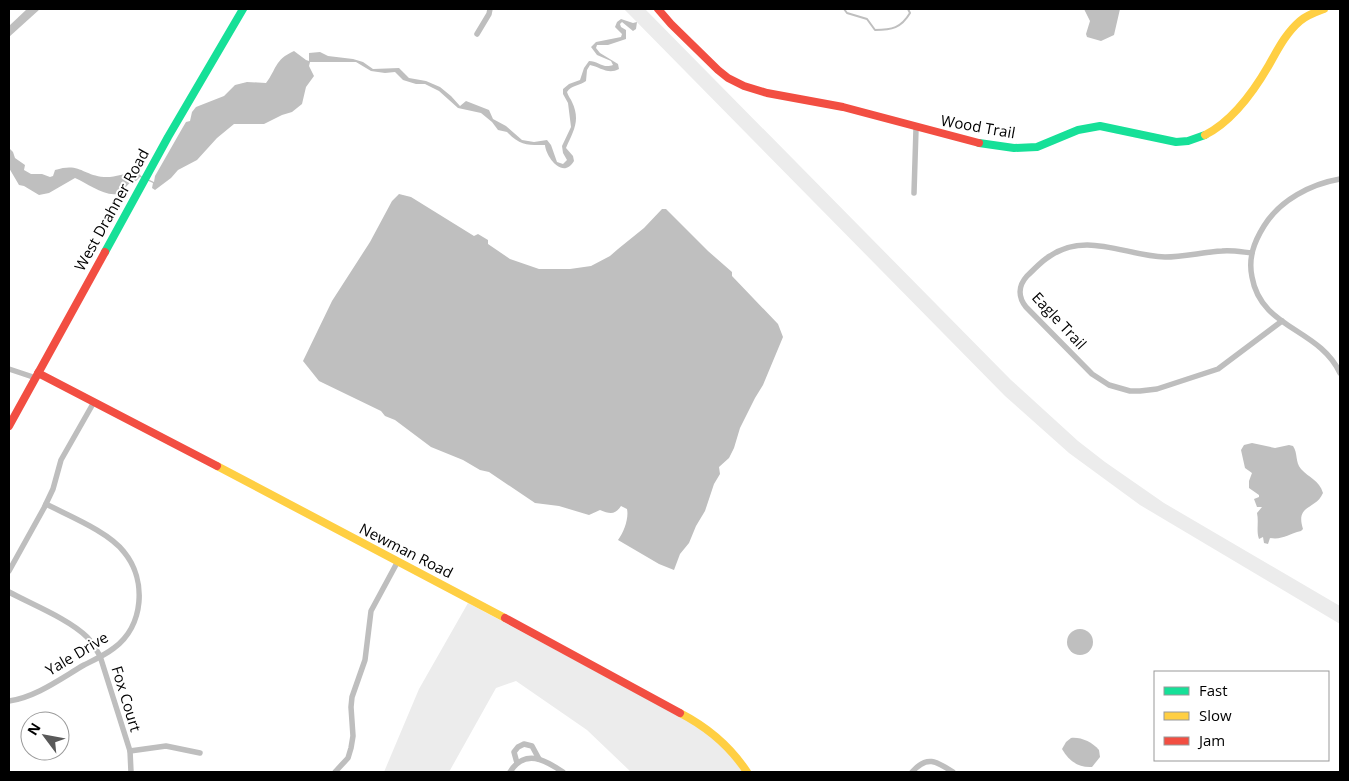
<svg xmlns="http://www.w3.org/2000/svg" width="1349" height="781" viewBox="0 0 1349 781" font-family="'Open Sans',sans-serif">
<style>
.green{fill:#ececec}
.water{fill:#bfbfbf}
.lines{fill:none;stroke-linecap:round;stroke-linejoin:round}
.stream{stroke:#bfbfbf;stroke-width:2}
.street{stroke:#bebebe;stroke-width:5.5}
.fast{stroke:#16e098;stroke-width:8}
.slow{stroke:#ffcf43;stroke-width:8}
.jam{stroke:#f24e42;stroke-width:8}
.labels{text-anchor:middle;stroke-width:4;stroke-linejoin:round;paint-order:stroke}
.street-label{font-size:15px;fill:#000;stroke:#fff}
</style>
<rect width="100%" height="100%" fill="#fff"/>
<g class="green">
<path d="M624 9H645L1011 380 1078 441 1105 462 1164 503 1340 606V624L1140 505 1069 453 1005 396Z"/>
<path d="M468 603 692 723C716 738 727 748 742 772H631L587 730 516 681 496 688 449 772H384L419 689Z"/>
</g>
<g class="water">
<path d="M27 9H40L9 37V26Z"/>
<path d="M1084 9H1120L1114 35 1101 41 1087 37 1086 34 1090 21Z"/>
<path d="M621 19 633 23 637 22 636 29 633 31 622 22 620 24 621 27 626 30V39L608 45H597L596 48 600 53 618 64 619 69C608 75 600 67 590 65L587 70 586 81C580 86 571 85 567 92 568 96 571 99 572 102 581 121 573 131 566 148L573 156 574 161C563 180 546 157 545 145 528 145 520 146 507 132L498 130 492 122 481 113 458 108 439 91 425 84H416L403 80 395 72 385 73 371 71 356 62H310L309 66 314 76 306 87 302 104 292 112 282 115 264 124H234L217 138 197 160 178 170 171 178 155 190 152 188 153 183 140 177 136 181H132C128 184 122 192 117 194 103 196 87 183 75 178L49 193 39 195 24 186 19 185 9 168V148L13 152 15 158 25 165 24 170 31 174H42L50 177 53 176 55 170C80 162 82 175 104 177 116 178 127 171 139 173L141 176 154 182 155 176 183 127 186 122 190 121 192 112 196 107 224 96 235 85 247 82 266 83C277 69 274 60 294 51L306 60 309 61V53L320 52 328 56 353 59 363 62 373 69 399 68 409 78 426 81 440 87 451 96 460 106 466 101 489 110 493 119 506 126 522 140 534 142 547 140 551 145 557 162 563 164 567 160 563 153 562 146 571 127 568 103 563 94V89L569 84 580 80 584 68 589 61C598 61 603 69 613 65L611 61 597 55 591 47 596 42 621 37 622 34 615 27 617 22Z"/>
<path d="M399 194 411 197 474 236 478 234 488 240V244L510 259 539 269H570L591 266 610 256 618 249 644 228 662 209H666L708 251 732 272V276L778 324 783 337 763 385 755 398 740 428 734 448 729 458 719 467 720 474 714 484 705 511 696 526 689 543 680 554 674 570 659 564 618 540C624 532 629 518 627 509L621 506C615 515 610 514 600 510L589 515 559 506 535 503 489 472 480 470 463 460 431 447 395 420 385 416 381 411 319 381 303 361 332 301 370 242 392 201Z"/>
<path d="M1252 443 1275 448 1289 445 1293 446C1298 453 1295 462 1301 469 1309 478 1319 480 1323 493 1316 510 1295 504 1303 529L1301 531C1288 534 1283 540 1270 538L1268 544 1264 543 1263 537 1259 539C1256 531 1259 522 1257 513L1262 507H1257L1254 499 1259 497V495L1249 488V481L1252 473 1245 468 1241 450 1244 445Z"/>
<circle cx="1080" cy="642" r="13"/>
<path d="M1071 738C1081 737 1092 742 1099 750L1100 757 1092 767C1078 768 1068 760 1062 749L1066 742Z"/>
</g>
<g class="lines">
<path class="stream" d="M844 9 847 13 867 19 875 30C892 30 901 28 910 13L908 9"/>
<g class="street">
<path d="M477 34 489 14 490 9"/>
<path d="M1340 179C1311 184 1280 200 1264 226 1254 242 1248 258 1252 277 1261 329 1319 328 1340 373"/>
<path d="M914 193 916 129"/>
<path d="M1252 253C1242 252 1232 250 1222 251 1203 252 1184 257 1165 257 1126 256 1086 231 1050 256 1041 261 1035 269 1027 276 1018 286 1018 297 1026 307L1092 374 1109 385 1130 391H1140L1157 389 1218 369 1282 321"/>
<path d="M9 369 36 378"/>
<path d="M9 571 44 508 53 489 61 460 94 402"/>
<path d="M9 592C31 604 69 619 87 637 92 642 96 649 100 656L130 751 131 772"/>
<path d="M9 701C36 697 60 679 84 665 94 660 105 655 114 648 144 626 147 580 124 552 109 532 69 516 46 504"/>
<path d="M130 751 166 746 200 753"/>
<path d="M517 763 514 752 518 747 524 744 532 746 539 759"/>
<path d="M335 772 348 758 351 748 353 736 351 707 352 697 365 660 371 611 398 561"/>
<path d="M510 772C525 748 545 760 563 772"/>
<path d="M912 772C927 755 936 761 953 772"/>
</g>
<g class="fast">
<path d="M979 143 1014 148 1037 147 1078 130 1100 126 1176 142 1188 141 1205 135"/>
<path d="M105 252 168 137 243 9"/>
</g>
<g class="slow">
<path d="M1205 135C1233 121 1254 91 1269 65 1278 49 1286 33 1300 21 1307 15 1316 12 1324 9"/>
<path d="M217 466 505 618"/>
<path d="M680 713C707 727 730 746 747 772"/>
</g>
<g class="jam">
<path d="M658 9 671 24 718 70 728 78 744 86 767 93 843 107 979 143"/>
<path d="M38 373 217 466"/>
<path d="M9 426 105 252"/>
<path d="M505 618 680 713"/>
</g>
</g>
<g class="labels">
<g class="street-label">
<text transform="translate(978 127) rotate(10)" y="5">Wood Trail</text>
<text transform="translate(112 210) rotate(-61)" y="5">West Drahner Road</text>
<text transform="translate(1059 321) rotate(47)" y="5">Eagle Trail</text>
<text transform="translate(406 551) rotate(27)" y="5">Newman Road</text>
<text transform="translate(77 654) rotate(-31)" y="5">Yale Drive</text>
<text transform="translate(126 699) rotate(73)" y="5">Fox Court</text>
</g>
</g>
<rect width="1349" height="781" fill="none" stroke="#000000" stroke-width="20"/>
<rect x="1154" y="671" width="175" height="90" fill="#ffffff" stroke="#999999"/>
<rect x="1164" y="687" width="25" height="8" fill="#16e098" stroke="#999999"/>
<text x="1199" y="696" font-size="15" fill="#000000">Fast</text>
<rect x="1164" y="712" width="25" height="8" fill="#ffcf43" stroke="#999999"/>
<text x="1199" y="721" font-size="15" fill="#000000">Slow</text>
<rect x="1164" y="737" width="25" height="8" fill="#f24e42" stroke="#999999"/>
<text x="1199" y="746" font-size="15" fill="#000000">Jam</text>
<g transform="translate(45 736) rotate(302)"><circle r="24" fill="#ffffff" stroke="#999999"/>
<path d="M0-4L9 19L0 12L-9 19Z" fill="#595959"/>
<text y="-8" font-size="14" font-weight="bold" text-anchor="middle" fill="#000000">N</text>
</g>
</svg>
